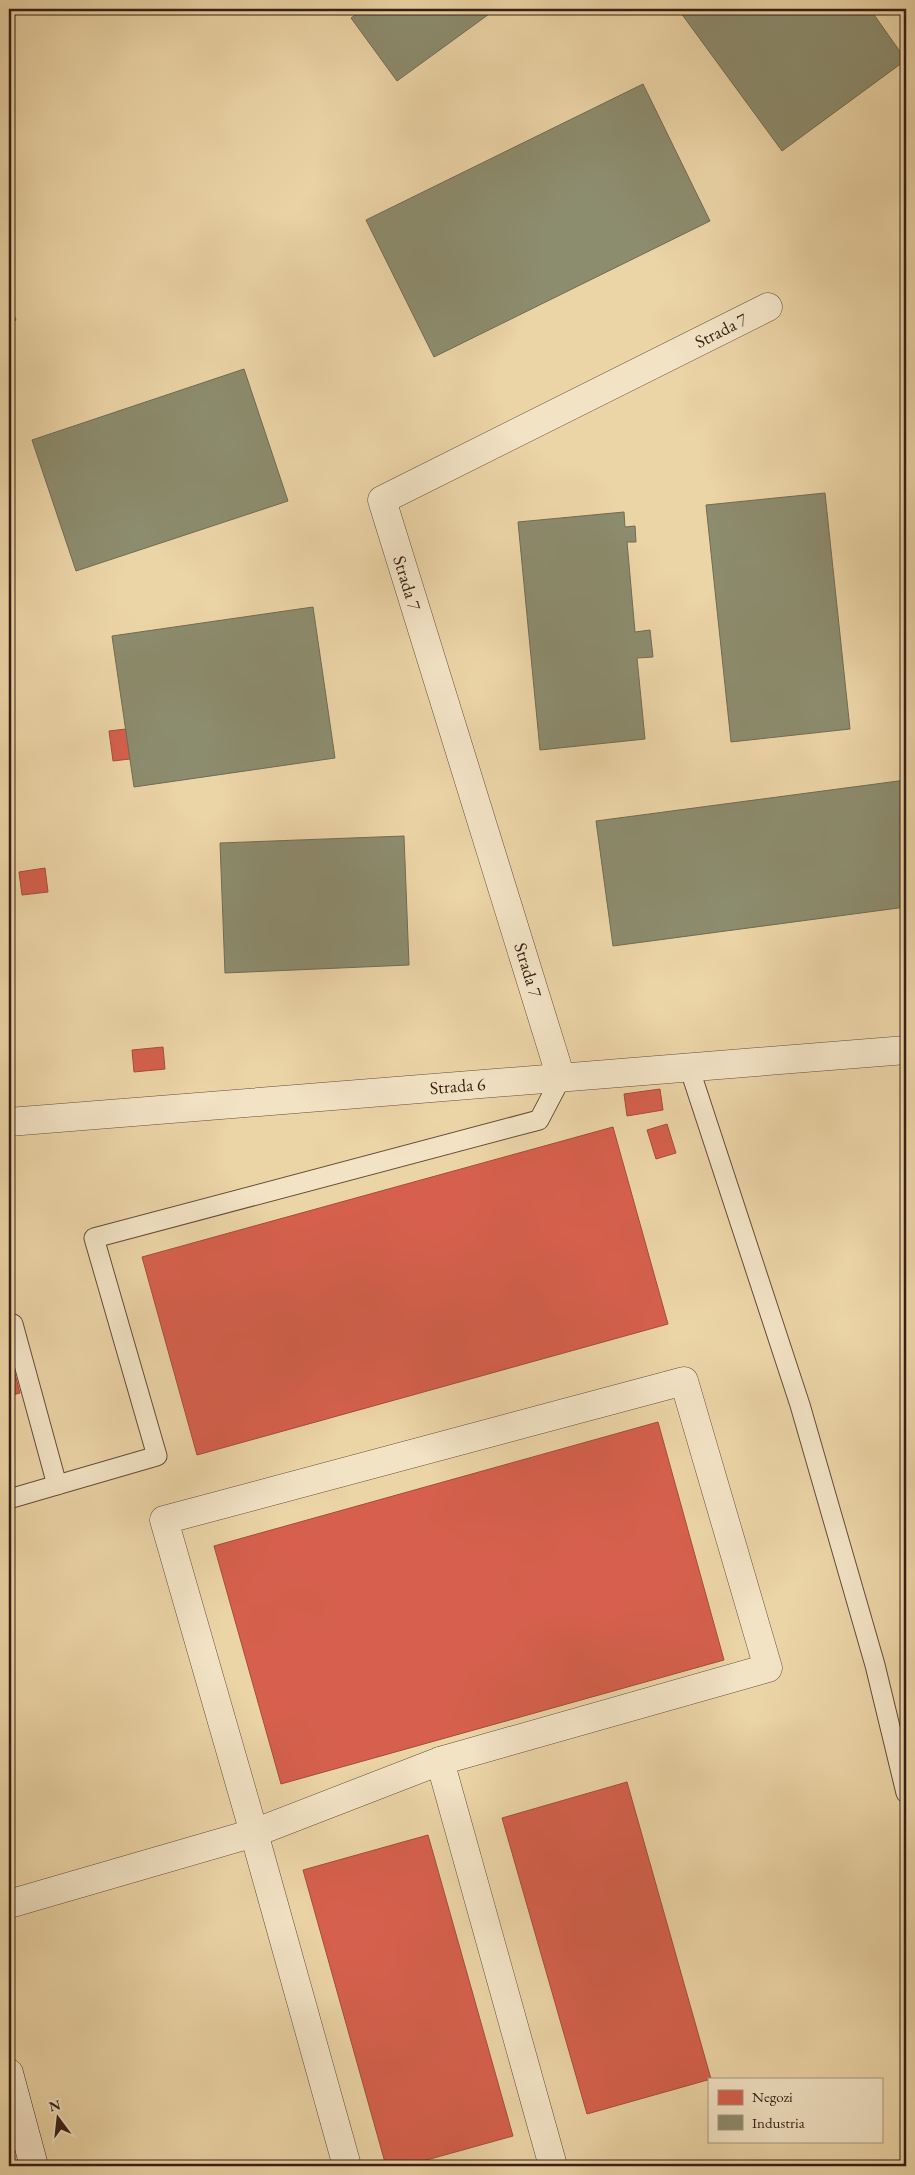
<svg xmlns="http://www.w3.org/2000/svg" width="915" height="2175" viewBox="0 0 915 2175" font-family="'EB Garamond',serif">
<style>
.shops{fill:#d6604d;stroke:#a64c3c}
.industry{fill:#8c8c6e;stroke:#726b53}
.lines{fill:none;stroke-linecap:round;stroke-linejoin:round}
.lane-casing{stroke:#644c38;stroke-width:21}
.street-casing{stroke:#644c38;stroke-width:29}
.secondary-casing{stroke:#371f14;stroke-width:29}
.lane{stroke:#f2e3c5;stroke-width:19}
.street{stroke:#f2e3c5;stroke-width:28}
.secondary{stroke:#f2e3c5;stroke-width:28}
.labels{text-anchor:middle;stroke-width:5;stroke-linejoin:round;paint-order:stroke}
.street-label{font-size:18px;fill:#371f14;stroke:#f2e3c5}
</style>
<rect width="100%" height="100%" fill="#ebd4a6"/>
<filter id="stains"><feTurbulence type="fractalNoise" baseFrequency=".004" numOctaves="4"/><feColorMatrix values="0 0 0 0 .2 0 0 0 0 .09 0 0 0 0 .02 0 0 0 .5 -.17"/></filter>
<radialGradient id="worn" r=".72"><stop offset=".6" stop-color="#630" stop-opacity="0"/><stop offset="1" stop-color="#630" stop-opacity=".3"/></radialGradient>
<g class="shops">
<path d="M126 729 130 759 113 761 109 731Z"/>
<path d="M45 868 48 892 22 895 19 872Z"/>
<path d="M163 1047 165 1069 134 1072 132 1050Z"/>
<path d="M660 1089 663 1110 627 1116 624 1094Z"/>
<path d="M667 1124 676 1153 656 1159 647 1130Z"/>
<path d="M613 1127 668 1324 197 1455 142 1257Z"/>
<path d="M9 1351 20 1393 9 1396Z"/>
<path d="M658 1422 724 1660 281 1784 214 1546Z"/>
<path d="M627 1782 711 2079 587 2114 502 1818Z"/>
<path d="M428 1835 513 2136 405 2166H386L303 1870Z"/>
</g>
<g class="industry">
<path d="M364 9H496L397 81 351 18Z"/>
<path d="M678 9H870L906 60 782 151Z"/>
<path d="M643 84 710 221 434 357 366 220Z"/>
<path d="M9 305 16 320 9 324Z"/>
<path d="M244 369 288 501 76 571 32 440Z"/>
<path d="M825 493 850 729 731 742 706 505Z"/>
<path d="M624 512 625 527 635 526 636 542H627L635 632 650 630 653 657 637 658 645 739 540 750 518 522Z"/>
<path d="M313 607 335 758 134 787 112 636Z"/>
<path d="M906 780V907L613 946 596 821Z"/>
<path d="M404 836 409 965 225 973 220 843Z"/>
<path d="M9 924 13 952 9 953Z"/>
</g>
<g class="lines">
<defs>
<g id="lane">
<path d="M689 1067 800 1405 875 1665 906 1793"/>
<path d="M9 1324H13L57 1485 9 1499"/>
<path d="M57 1485 157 1456 94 1238 539 1120 561 1078"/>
</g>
<g id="street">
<path id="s1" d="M561 1078 382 500 768 307"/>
<path id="s2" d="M9 1122 906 1050"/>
<path d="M440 1761 553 2166"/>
<path d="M9 1904 254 1833 164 1520 684 1381 768 1668 440 1761 254 1833 347 2166"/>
</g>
<path id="secondary" d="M9 2073 34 2166"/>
</defs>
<use href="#lane" class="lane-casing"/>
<use href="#street" class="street-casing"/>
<use href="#secondary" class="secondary-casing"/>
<use href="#lane" class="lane"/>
<use href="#street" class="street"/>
<use href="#secondary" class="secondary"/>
</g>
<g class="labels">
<g class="street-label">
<text dy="6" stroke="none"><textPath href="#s1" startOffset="984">Strada 7</textPath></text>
<text transform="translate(407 583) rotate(73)" y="6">Strada 7</text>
<text transform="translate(528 970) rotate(73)" y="6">Strada 7</text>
<text dy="6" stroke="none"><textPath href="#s2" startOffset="450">Strada 6</textPath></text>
</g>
</g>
<rect width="915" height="2175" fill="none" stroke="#ebd4a6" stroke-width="30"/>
<rect x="10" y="10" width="895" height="2155" fill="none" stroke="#371f14" stroke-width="2.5"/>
<rect x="15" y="15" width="885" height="2145" fill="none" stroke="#371f14"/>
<rect x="708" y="2078" width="175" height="65" fill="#f2e3c5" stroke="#a7957e"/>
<rect x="718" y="2090" width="25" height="15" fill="#d6604d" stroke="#a7957e"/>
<text x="752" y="2102" font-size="15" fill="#371f14">Negozi</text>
<rect x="718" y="2115" width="25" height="15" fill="#8c8c6e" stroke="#a7957e"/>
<text x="752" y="2128" font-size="15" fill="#371f14">Industria</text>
<g transform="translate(58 2118) rotate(345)" stroke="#f2e3c5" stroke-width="4" paint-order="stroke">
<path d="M0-4L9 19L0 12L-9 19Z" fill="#371f14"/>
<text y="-8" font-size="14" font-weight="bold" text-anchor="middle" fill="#371f14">N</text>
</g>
<rect width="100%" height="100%" filter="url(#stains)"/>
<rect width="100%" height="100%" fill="url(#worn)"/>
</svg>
